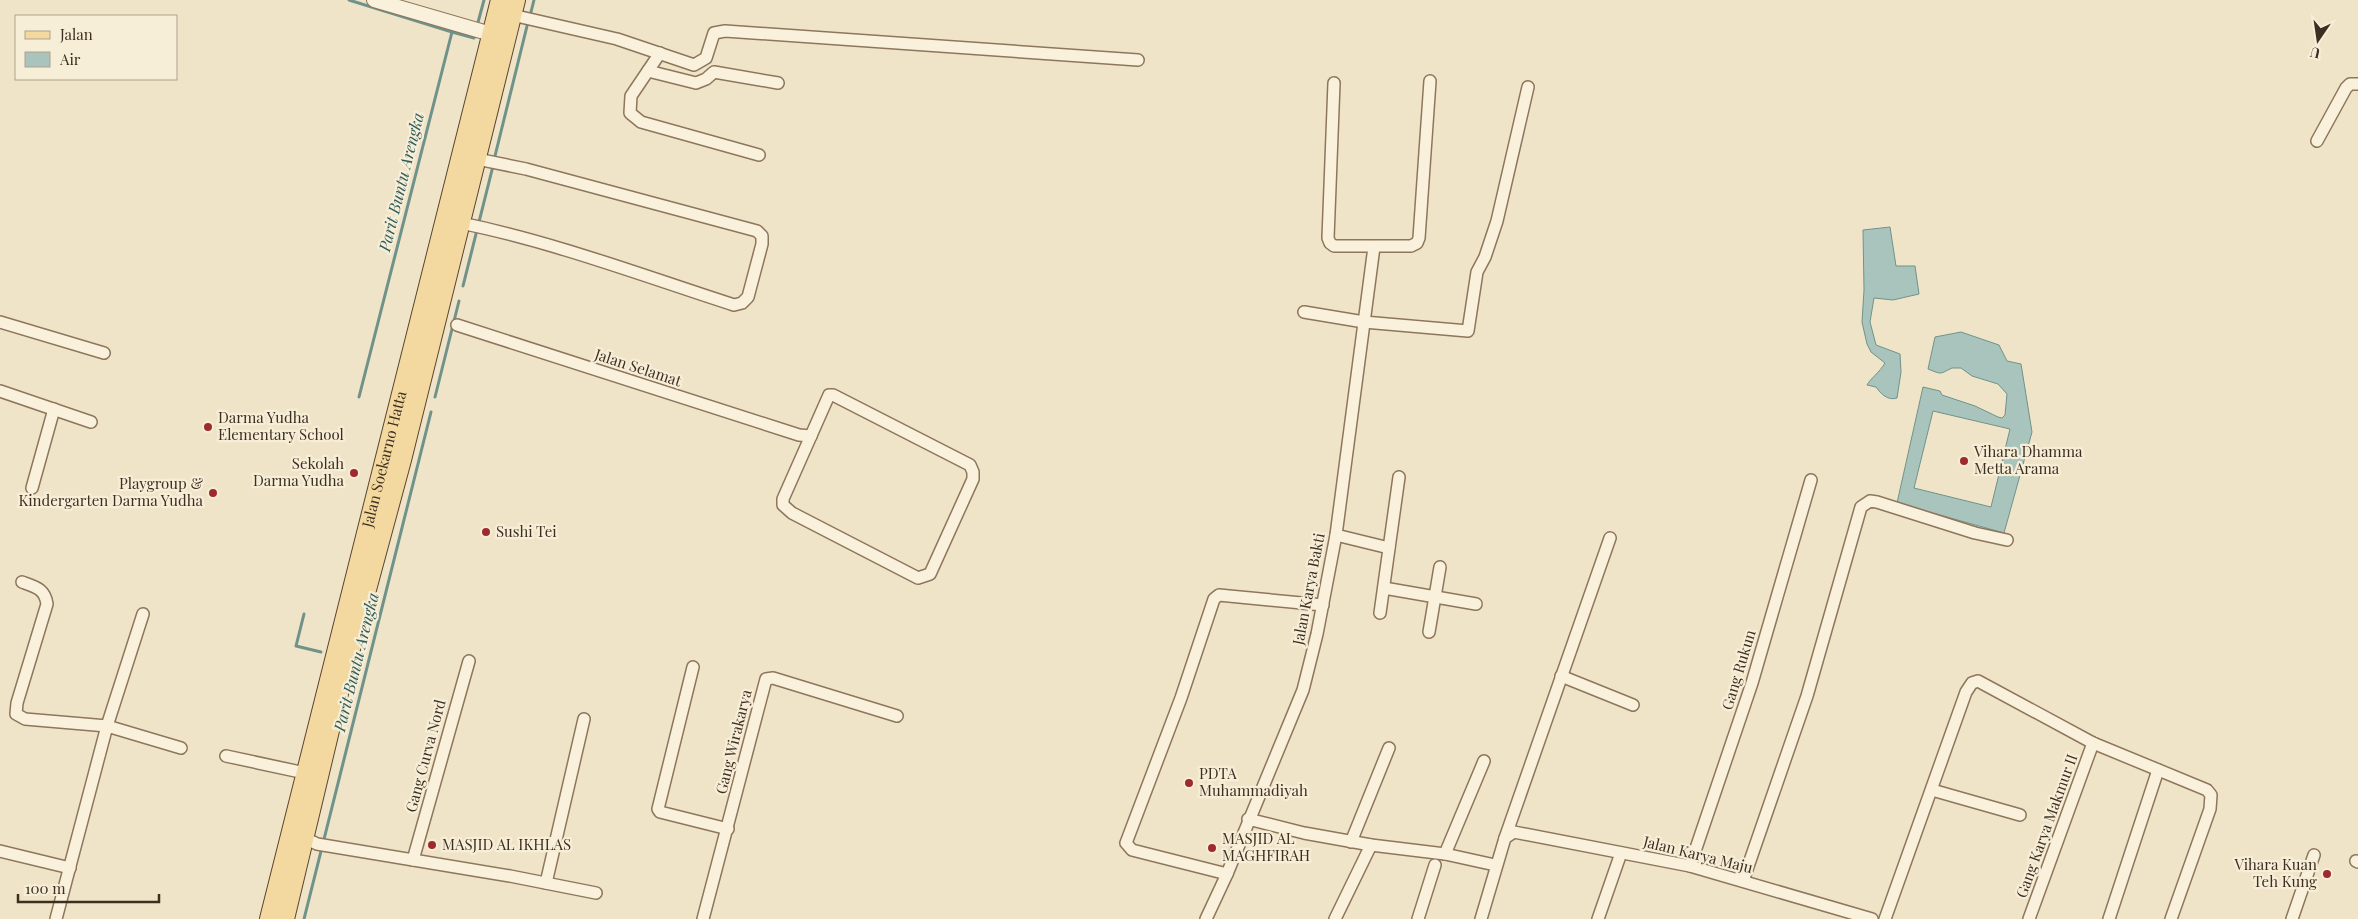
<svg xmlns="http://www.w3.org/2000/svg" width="2358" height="919" viewBox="0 0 2358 919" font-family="'Playfair Display',serif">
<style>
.water{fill:#a9c4bc;stroke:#6f938a;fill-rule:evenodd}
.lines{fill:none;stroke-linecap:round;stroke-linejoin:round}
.stream{stroke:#6f938a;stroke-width:3}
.minor-casing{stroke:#8d765c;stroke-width:14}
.tertiary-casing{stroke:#8d765c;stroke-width:16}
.primary-casing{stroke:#5b4430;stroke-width:20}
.minor{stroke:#faf1dc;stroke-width:11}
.tertiary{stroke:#faf1dc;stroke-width:14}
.primary{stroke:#f3d9a0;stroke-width:18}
.poi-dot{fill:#9e2a2b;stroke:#f7eed8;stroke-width:2}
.labels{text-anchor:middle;stroke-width:4.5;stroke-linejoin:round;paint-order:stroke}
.street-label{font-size:15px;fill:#3d2e20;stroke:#f7eed8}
.poi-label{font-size:15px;fill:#3d2e20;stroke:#f7eed8;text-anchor:start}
.water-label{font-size:16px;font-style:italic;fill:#2f5d5a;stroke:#f7eed8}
</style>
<rect width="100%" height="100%" fill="#f0e4c8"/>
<g class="water">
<path d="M1890 227 1896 266H1915L1919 294 1893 300 1874 298 1870 322 1876 345 1900 354 1901 372 1897 398C1888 401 1881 394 1876 387L1867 385C1870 379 1880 372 1885 363L1871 352 1867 344 1862 322 1864 290 1863 230Z"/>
<path d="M1961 332 1999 345 2007 361 2021 364 2032 432 2004 533 1897 503 1923 387 1940 391 1942 395 1975 406 1998 417 2002 418 2005 415 2007 394 1998 384 1972 376 1961 368H1952C1939 374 1943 375 1928 369L1935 337ZM1933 411 2010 429 1991 507 1914 488Z"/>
</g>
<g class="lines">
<g class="stream">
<path d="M349 0 452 32"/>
<path d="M530 16 534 0"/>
<path d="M477 26 484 0"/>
<path d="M494 160 528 22"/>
<path d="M463 286 493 166"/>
<path d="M359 397 452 32 474 38 475 32"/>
<path d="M435 397 459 301"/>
<path d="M304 614 296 646 321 652"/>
<path d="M304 919 431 412"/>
</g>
<defs>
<g id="minor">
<path d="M512 15 617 39 694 65 706 58 714 33 725 31 1138 60"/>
<path d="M660 53 631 96 630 113 641 122 759 155"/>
<path d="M648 71 696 83 706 79 714 72 778 83"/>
<path d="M1334 83 1328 238 1330 243 1334 246H1411L1417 243 1419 238 1430 81"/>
<path d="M2317 141 2346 88 2350 84H2358"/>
<path d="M461 223C554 242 644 276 734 305L742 303 748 297 762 244V236L757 231 526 169 477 159"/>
<path d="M1304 312 1364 322 1468 331 1477 272 1485 257 1497 221 1528 87"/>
<path d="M0 322 104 353"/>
<path d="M457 325 799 435 811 436"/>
<path d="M0 391 91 422"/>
<path d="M829 395H833L970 465 973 472V479L930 574 918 578 792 513 783 505V499Z"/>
<path d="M32 488 54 409"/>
<path d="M1336 535 1389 548"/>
<path d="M22 582C36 587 45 589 47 604L17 703 16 714 25 719 107 726 181 748"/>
<path d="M1384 588 1476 604"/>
<path d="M1380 613 1399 477"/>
<path d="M1429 632 1440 567"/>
<path d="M693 667 658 809 660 812 728 829"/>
<path d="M1561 676 1633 705"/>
<path d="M226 756 305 773"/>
<path d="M1932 790 2020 815"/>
<path d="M1248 819 1304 833 1371 845 1445 854 1495 865"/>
<path d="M305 838 317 844 510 876 596 893"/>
<path d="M1505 838 1610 538"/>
<path d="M1351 842 1389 748"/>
<path d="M0 851 70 868"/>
<path d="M1445 854 1484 761"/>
<path d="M413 860 469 661"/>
<path d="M2356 861 2358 862"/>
<path d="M1690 866 1752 683 1811 480"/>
<path d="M1227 874 1132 850 1126 843 1181 698 1214 599 1219 595 1229 596 1323 605"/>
<path d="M1743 881 1807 696 1861 507 1870 501 1877 502 1975 533 2007 540"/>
<path d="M546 883 584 719"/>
<path d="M56 919 107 726 143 614"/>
<path d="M703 919 766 679 773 678 897 716"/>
<path d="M1206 919 1227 874 1303 690 1317 634 1336 535 1374 247"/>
<path d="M1335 919 1371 845"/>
<path d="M1418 919 1435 865"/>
<path d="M1481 919 1505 838 1514 832 1690 866 1872 919"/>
<path d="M1598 919 1621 853"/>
<path d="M1885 919 1966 692 1972 683 1978 681 2093 743 2207 790 2211 795 2210 809 2171 919"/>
<path d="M2029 919 2093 743"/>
<path d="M2109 919 2158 770"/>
<path d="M2292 919 2314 855"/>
</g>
<path id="tertiary" d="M374 0 491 34"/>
<g id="primary">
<path id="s1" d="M269 919 500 0"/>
<path d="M285 919 338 697 402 460 516 0"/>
</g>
</defs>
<use href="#minor" class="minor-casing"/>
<use href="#tertiary" class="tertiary-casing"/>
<use href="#primary" class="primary-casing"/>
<use href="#minor" class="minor"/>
<use href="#tertiary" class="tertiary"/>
<use href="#primary" class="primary"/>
</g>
<g class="poi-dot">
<circle cx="208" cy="427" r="5"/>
<circle cx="1964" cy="461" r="5"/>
<circle cx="354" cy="473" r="5"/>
<circle cx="213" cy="493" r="5"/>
<circle cx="486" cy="532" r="5"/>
<circle cx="1189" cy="783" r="5"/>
<circle cx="432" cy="845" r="5"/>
<circle cx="1212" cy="848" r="5"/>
<circle cx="2327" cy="874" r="5"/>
</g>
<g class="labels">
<g class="street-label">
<text transform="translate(638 368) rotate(18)" y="5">Jalan Selamat</text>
<text dy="5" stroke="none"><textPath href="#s1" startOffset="474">Jalan Soekarno Hatta</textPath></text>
<text transform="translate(1309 589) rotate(-79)" y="5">Jalan Karya Bakti</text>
<text transform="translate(1739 670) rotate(-73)" y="5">Gang Rukun</text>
<text transform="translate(734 742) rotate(-76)" y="5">Gang Wirakarya</text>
<text transform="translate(426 756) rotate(-75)" y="5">Gang Curva Nord</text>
<text transform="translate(2047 826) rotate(-70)" y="5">Gang Karya Makmur II</text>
<text transform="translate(1698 855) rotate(14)" y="5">Jalan Karya Maju</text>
</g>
<g class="poi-label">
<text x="218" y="423">Darma Yudha<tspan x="218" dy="17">Elementary School</tspan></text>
<text x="1974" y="457">Vihara Dhamma<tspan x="1974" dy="17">Metta Arama</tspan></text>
<text x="344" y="469" text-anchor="end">Sekolah<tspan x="344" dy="17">Darma Yudha</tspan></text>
<text x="203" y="489" text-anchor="end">Playgroup &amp;<tspan x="203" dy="17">Kindergarten Darma Yudha</tspan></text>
<text x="496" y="537">Sushi Tei</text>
<text x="1199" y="779">PDTA<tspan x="1199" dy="17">Muhammadiyah</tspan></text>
<text x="1222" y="844">MASJID AL<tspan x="1222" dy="17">MAGHFIRAH</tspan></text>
<text x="442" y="850">MASJID AL IKHLAS</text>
<text x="2317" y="870" text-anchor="end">Vihara Kuan<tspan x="2317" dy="17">Teh Kung</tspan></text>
</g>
<g class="water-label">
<text transform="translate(401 182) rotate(-76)" y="6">Parit Buntu Arengka</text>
<text transform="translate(356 662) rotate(-76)" y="6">Parit Buntu Arengka</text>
</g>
</g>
<rect x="15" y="15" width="162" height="65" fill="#f7eed8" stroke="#ada18e"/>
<rect x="25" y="31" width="25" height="8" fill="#f3d9a0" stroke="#ada18e"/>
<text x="60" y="40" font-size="15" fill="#3d2e20">Jalan</text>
<rect x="25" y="52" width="25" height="15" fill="#a9c4bc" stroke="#ada18e"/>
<text x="60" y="65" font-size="15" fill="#3d2e20">Air</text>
<g transform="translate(2318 40) rotate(193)" stroke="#f7eed8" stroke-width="4" paint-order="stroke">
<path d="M0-4L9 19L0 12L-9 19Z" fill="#3d2e20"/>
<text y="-8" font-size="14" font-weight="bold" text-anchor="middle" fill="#3d2e20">U</text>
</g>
<path d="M18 894v8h141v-8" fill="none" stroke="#3d2e20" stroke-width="2.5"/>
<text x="25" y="894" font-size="15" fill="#3d2e20" stroke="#f7eed8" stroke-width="4" paint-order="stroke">100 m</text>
</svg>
